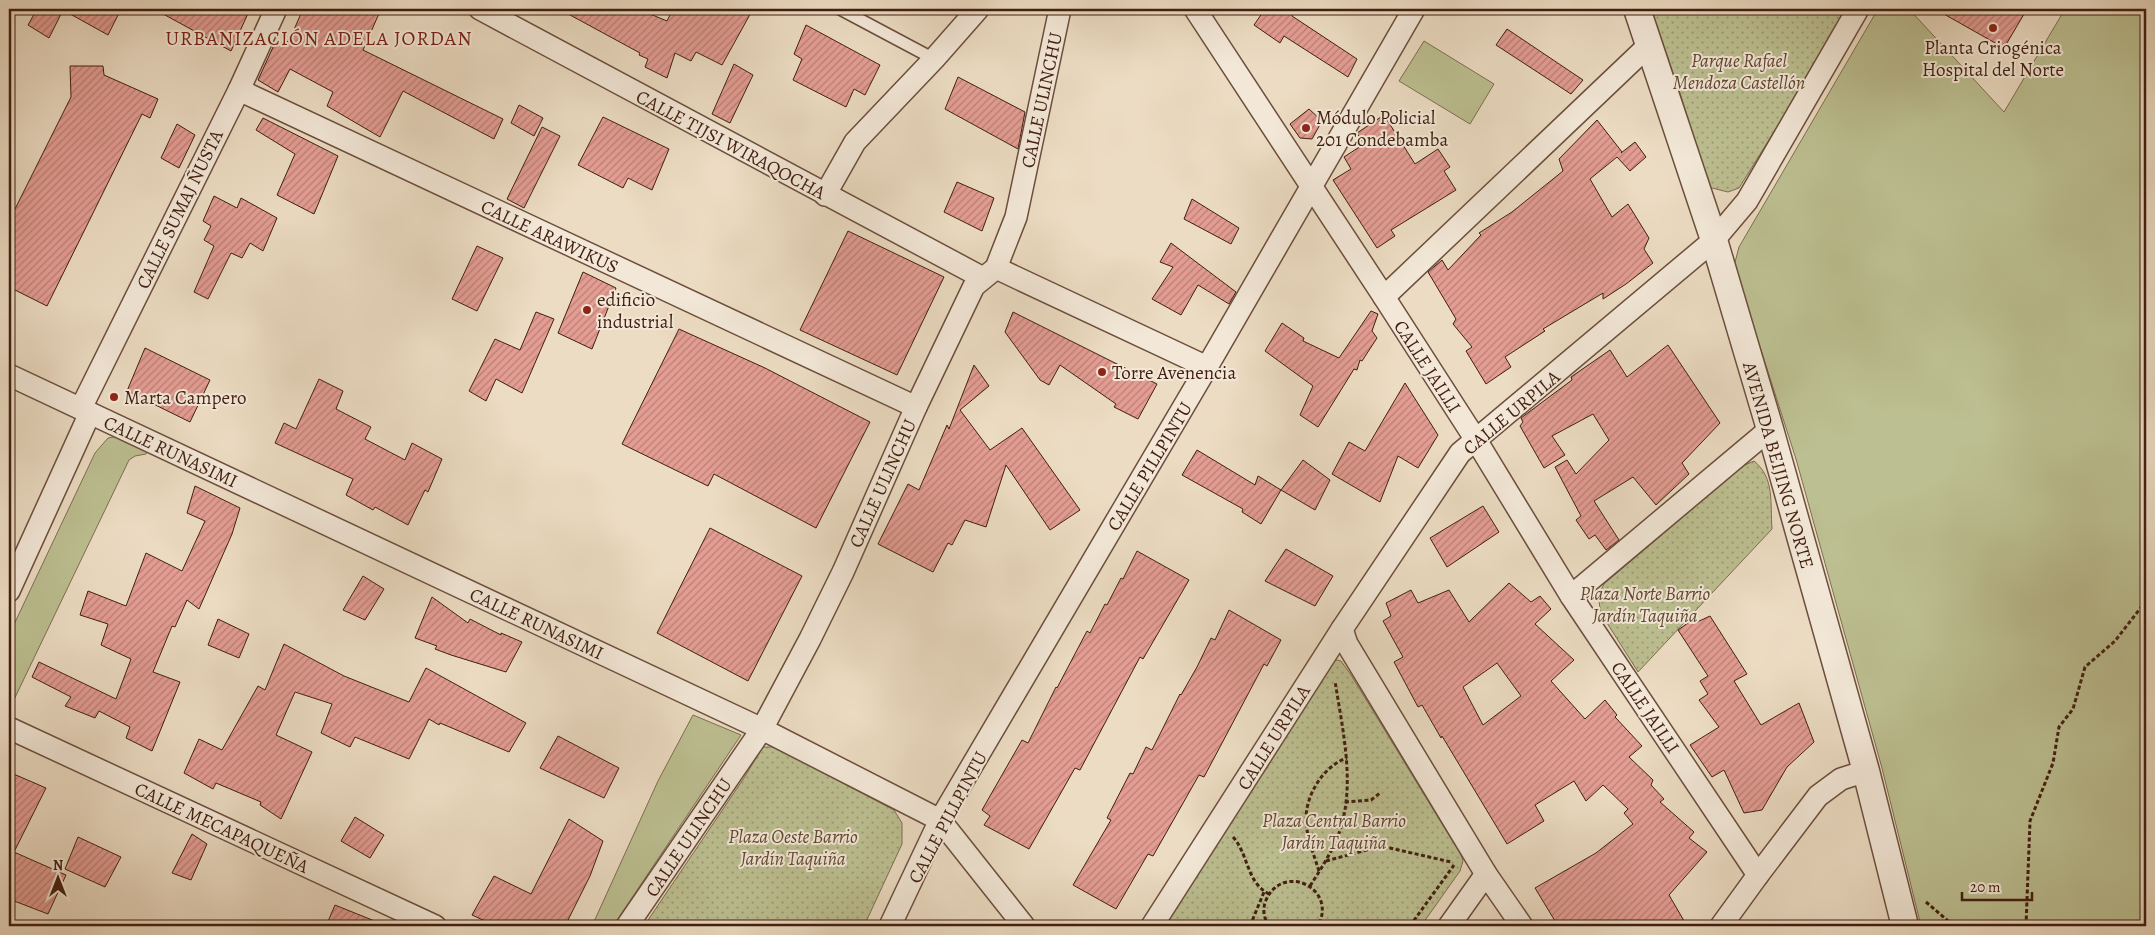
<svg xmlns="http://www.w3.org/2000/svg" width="2155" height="935" viewBox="0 0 2155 935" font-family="Alegreya,serif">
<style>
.grass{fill:#bcbf91;stroke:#7e6e50}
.park{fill:url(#park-dots);stroke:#7e6e50}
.building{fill:url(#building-hatch);stroke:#411e10;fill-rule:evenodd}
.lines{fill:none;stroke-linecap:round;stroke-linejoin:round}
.service-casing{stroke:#6c4e3d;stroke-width:14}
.minor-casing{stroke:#6c4e3d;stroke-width:24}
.tertiary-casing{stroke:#6c4e3d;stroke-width:29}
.path{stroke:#411e10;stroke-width:3;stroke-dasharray:4 2.5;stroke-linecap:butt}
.service{stroke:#f3e8d8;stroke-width:11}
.minor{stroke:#f3e8d8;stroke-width:21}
.tertiary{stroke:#f3e8d8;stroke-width:26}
.poi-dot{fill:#8f2418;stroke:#f3e8d8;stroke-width:2}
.labels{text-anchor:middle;stroke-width:4;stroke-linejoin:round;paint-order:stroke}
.poi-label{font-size:19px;fill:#411e10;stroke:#f3e8d8;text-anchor:start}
.park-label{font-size:19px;font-style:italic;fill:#604630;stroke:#f3e8d8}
.street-label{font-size:19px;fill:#411e10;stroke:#f3e8d8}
.neighbourhood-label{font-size:20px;letter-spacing:1px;fill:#7a1f14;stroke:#f3e8d8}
</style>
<defs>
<pattern id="park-dots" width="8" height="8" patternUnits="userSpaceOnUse" patternTransform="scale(1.25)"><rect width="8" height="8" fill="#bcbf91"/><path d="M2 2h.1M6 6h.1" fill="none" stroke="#9a9b75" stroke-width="1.8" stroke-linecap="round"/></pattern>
<pattern id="building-hatch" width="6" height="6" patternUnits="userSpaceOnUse" patternTransform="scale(1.25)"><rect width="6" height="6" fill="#e49d93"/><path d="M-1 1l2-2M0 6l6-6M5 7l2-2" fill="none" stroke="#ba7f77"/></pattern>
</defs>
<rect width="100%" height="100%" fill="#ecdcc3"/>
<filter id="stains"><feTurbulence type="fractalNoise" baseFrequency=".004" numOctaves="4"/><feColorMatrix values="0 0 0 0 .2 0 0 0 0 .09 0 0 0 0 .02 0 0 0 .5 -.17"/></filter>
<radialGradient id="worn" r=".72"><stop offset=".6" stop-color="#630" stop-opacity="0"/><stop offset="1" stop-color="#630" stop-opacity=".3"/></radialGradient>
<g class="grass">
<path d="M1878 9H1909L2004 112 2065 9H2146V926H1921L1882 768 1796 459 1734 266 1739 247Z"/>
<path d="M1424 41 1494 84 1470 124 1399 81Z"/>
<path d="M118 436 148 448 146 454 135 456 129 460 9 710V635L95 453 108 438Z"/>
<path d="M693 715 741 735 613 926H592L658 781Z"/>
</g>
<g class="park">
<path d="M1651 9H1846L1792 103 1739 188 1728 192 1708 187 1681 96Z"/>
<path d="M1754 461C1775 478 1770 503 1772 529L1638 672 1602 615C1598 603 1598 595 1604 584L1743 466Z"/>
<path d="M1337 660 1341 661 1351 675 1461 855 1463 861 1460 871 1421 926H1156L1333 661Z"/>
<path d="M763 747H774L894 810 902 823V844L864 926H644L744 778Z"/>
</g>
<g class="building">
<path d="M37 9H121L108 35 63 10 49 38 28 25Z"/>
<path d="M154 9H250L231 51Z"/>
<path d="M303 9H381L363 50 503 119 494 139 403 91 380 137 327 106 333 92 290 69 278 92 258 80 274 45 289 41Z"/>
<path d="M559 9H638L667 21 673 9H753L722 65 696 52 691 61 675 53 667 78 645 67 648 59 639 55 640 53Z"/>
<path d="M1265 9H1296L1292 16 1357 59 1348 77 1284 36 1280 43 1254 25Z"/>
<path d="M1935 9H2027L2004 48Z"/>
<path d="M806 25 880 65 865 95 854 89 846 107 793 80 802 59 794 54Z"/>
<path d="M1507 29 1583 80 1571 94 1496 45Z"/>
<path d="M734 64 753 75 730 123 712 114Z"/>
<path d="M70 66H103L104 75 158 99 150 118 142 114 47 306 9 287V206L15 209 71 97Z"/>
<path d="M958 77 1025 112 1018 149 945 109Z"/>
<path d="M519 105 543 118 534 136 511 123Z"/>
<path d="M1309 109 1322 121 1312 139 1300 138 1290 124Z"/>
<path d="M1384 115 1415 164 1438 149 1450 167 1444 171 1456 190 1391 230 1395 236 1377 248 1333 180 1351 169 1344 157 1364 144 1357 133Z"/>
<path d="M603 117 669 149 652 190 628 178 623 188 578 165Z"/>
<path d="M263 118 338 156 314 214 277 195 295 154 256 130Z"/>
<path d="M1597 120 1622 152 1621 153 1635 142 1646 157 1630 171 1617 157 1590 179 1612 217 1628 204 1649 238 1644 249 1653 263 1626 284 1603 299V293L1543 329 1545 331 1505 357 1511 367 1486 384 1466 351 1472 347 1453 324 1456 319 1428 272 1442 260 1448 270 1481 235 1479 233 1512 212 1563 171 1559 159Z"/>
<path d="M177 124 195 135 179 168 161 158Z"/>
<path d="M542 127 560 136 524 208 507 199Z"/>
<path d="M957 182 994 198 982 231 944 212Z"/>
<path d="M214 196 237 208 241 198 277 218 263 251 250 243 242 258 231 253 208 299 194 292 214 246 204 240 211 226 203 221Z"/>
<path d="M1192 199 1239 228 1231 244 1184 219Z"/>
<path d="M848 231 944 277 897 375 800 330Z"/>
<path d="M1171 243 1236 292 1229 304 1198 285 1181 315 1152 299 1173 267 1160 262Z"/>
<path d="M477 246 503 258 477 311 452 299Z"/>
<path d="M583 272 616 288 592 349 558 333Z"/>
<path d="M1371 311 1378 314 1372 331 1377 338 1362 361 1360 360 1357 370 1354 369 1318 427 1300 415 1313 386 1265 351 1282 323 1304 338 1303 341 1339 358Z"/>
<path d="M536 312 554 319 522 393 496 379 486 401 469 391 495 339 520 350Z"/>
<path d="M1013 312 1157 384 1138 419 1114 407 1116 404 1060 365 1049 385 1040 380 1005 332Z"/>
<path d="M679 329 765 368 870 422 816 528 714 474 708 486 622 444Z"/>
<path d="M1668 345 1720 423 1682 463 1689 474 1656 505 1633 477 1594 501 1619 540 1606 550 1595 535 1589 539 1576 520 1581 516 1555 467 1567 460 1576 474 1609 440 1593 414 1552 436 1565 455 1544 468 1520 426 1523 422 1521 418 1572 380 1571 377 1610 350 1627 377Z"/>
<path d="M145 348 210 380 190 422 127 391Z"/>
<path d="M974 365 989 386 960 410 990 450 1022 428 1080 510 1050 530 1006 465 986 527 965 520 952 545 948 543 933 572 878 544 908 484 919 490 947 425 949 429Z"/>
<path d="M319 379 343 391 336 409 371 427 365 439 405 460 412 443 442 459 428 492 425 490 408 525 375 507 373 510 346 495 353 479 275 443 284 423 296 429Z"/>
<path d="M1405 383 1438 435 1418 468 1398 456 1380 502 1332 474 1349 442 1365 451Z"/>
<path d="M1197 450 1255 485 1258 476 1281 490 1261 524 1242 512 1243 509 1182 475Z"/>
<path d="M1303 460 1330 480 1315 510 1281 490Z"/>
<path d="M195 486 240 508 232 534 199 609 187 600 175 627 172 626 153 672 180 682 152 751 126 738 130 727 99 711 95 718 65 706 71 697 32 677 39 662 116 699 131 659 101 645 108 624 80 615 88 591 126 606 146 553 182 571 205 521 187 513Z"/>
<path d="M1483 506 1499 532 1447 567 1430 538Z"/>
<path d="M710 528 802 576 748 681 657 633Z"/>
<path d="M1286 549 1333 576 1315 606 1265 581Z"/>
<path d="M1137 551 1189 580 1143 659 1140 657 1080 770 1075 768 1029 849 984 825 990 816 982 810 1022 740 1028 743 1056 687 1057 688 1087 631 1090 633 1105 604 1107 605 1121 578 1123 579Z"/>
<path d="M363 576 384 589 365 620 343 610Z"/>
<path d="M1509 583 1531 602 1540 596 1551 609 1535 624 1574 660 1551 681 1585 719 1605 700 1617 715 1615 717 1642 746 1629 757 1653 780 1651 785 1664 799 1660 802 1694 832 1689 838 1707 852 1669 895 1687 926H1558L1535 888 1596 853 1633 824 1624 813 1628 809 1603 785 1586 801 1574 781 1535 805 1544 821 1507 844 1442 736 1441 738 1422 705 1418 707 1394 662 1403 657 1383 621 1391 616 1386 603 1411 590 1418 603 1449 590 1469 622ZM1497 663 1521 696 1483 725 1463 687Z"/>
<path d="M432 597 468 623 470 619 501 635V633L522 642 506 672 451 655 435 649 437 646 415 638Z"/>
<path d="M1229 610 1281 640 1267 666 1264 664 1204 777 1199 775 1153 856 1148 854 1116 909 1073 885 1111 820 1107 818 1130 773 1133 774 1146 747 1152 750 1180 694 1181 695 1197 667 1211 638 1215 640Z"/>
<path d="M1710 616 1747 674 1734 681 1761 725 1799 703 1814 742 1787 767 1762 810 1744 813 1724 770 1712 777 1690 745 1719 727 1699 700 1708 694 1700 681 1708 676 1678 630 1692 620 1695 623Z"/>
<path d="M218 619 249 634 239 658 208 645Z"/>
<path d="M284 644 344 676 409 702 426 668 526 723 509 752 440 723 439 725 429 719 409 759 355 737 350 747 321 733 332 704 295 692 276 735 312 752 281 819 260 805 261 802 216 783 213 789 184 773 199 739 222 750 258 686 265 690Z"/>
<path d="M558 736 619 768 604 798 540 768Z"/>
<path d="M9 772 46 788 14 852 66 875 48 914 9 899Z"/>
<path d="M355 817 384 835 370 858 341 841Z"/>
<path d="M569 819 603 841 590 876 565 926H496L472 915 494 876 531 894Z"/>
<path d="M192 834 207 844 191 880 172 873Z"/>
<path d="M78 837 121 857 105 887 65 869Z"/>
<path d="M335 905 387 926H326Z"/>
</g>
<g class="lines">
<defs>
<path id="service" d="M840 9 934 59"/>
<g id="minor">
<path d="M480 9 983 278"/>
<path d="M1195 9 1384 297 1476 440 1571 596 1758 875"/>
<path d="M239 90 916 407"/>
<path d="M825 195 855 142 934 59 978 9"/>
<path d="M996 268 1207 367"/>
<path d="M1384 297 1649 45"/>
<path d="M9 375 762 729 940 820 1024 926"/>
<path d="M81 408 239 90 276 9"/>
<path d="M9 591 90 413"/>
<path d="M1571 596 1770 429"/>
<path d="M1342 629 1347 644 1486 874 1522 926"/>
<path d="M9 728 435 926"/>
<path d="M627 926 762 729 810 639 843 572 916 407 974 286 996 268 1016 217 1060 9"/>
<path d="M890 926 940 820 1207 367 1414 9"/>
<path d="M1152 926 1342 629 1460 453 1714 240 1747 201 1858 9"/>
<path d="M1449 926 1486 874"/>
<path d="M1721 926 1758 875 1818 796 1841 779 1866 771"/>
</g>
<path id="tertiary" d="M1637 9 1714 240 1770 429 1866 771 1905 926"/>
</defs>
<use href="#service" class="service-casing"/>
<use href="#minor" class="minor-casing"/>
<use href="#tertiary" class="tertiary-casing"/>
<g class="path">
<path d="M1345 802 1371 800 1380 793"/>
<path d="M1233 837C1249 855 1246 882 1269 894"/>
<path d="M1326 861 1374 848H1390L1451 862"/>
<path d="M1319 871C1314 855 1307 838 1306 821 1305 796 1323 766 1347 758"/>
<path d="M1310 886C1319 872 1328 858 1335 843 1358 793 1343 733 1335 681"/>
<path d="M1926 902 1954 926"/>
<path d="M1250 926 1264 892"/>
<path d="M1269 926C1264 919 1262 909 1266 900 1283 862 1338 888 1318 926"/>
<path d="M1410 926 1454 865"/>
<path d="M2026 926 2030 821 2053 763 2059 727 2073 709 2085 667 2115 641 2146 601"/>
</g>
<use href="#service" class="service"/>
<use href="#minor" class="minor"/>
<use href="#tertiary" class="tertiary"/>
</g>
<g class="poi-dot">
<circle cx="1993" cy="28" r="5"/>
<circle cx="1306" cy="128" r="5"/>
<circle cx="587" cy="310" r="5"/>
<circle cx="1102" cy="372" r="5"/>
<circle cx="114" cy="397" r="5"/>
</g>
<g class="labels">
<g class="poi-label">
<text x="1993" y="54" text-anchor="middle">Planta Criogénica<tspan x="1993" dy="22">Hospital del Norte</tspan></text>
<text x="1316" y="124">Módulo Policial<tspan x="1316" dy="22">201 Condebamba</tspan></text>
<text x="597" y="306">edificio<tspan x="597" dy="22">industrial</tspan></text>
<text x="1112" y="379">Torre Avenencia</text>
<text x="124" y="404">Marta Campero</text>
</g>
<g class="park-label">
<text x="1739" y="67">Parque Rafael<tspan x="1739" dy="22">Mendoza Castellón</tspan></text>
<text x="1645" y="600">Plaza Norte Barrio<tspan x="1645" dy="22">Jardín Taquiña</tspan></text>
<text x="1334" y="827">Plaza Central Barrio<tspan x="1334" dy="22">Jardín Taquiña</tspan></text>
<text x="793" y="843">Plaza Oeste Barrio<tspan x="793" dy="22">Jardín Taquiña</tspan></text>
</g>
<g class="street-label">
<text transform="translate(1041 100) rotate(-78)" y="7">CALLE ULINCHU</text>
<text transform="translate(731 144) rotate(28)" y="7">CALLE TIJSI WIRAQOCHA</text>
<text transform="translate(179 209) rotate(-64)" y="7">CALLE SUMAJ ÑUSTA</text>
<text transform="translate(550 236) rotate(25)" y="7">CALLE ARAWIKUS</text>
<text transform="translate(1428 366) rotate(57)" y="7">CALLE JAILLI</text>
<text transform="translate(1511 412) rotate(-40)" y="7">CALLE URPILA</text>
<text transform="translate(171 451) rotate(25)" y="7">CALLE RUNASIMI</text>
<text transform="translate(1779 465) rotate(74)" y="7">AVENIDA BEIJING NORTE</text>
<text transform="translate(1149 466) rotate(-59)" y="7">CALLE PILLPINTU</text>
<text transform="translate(882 483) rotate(-66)" y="7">CALLE ULINCHU</text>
<text transform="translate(537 623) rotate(25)" y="7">CALLE RUNASIMI</text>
<text transform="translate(1646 707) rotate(56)" y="7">CALLE JAILLI</text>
<text transform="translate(1273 737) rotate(-58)" y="7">CALLE URPILA</text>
<text transform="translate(947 817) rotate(-62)" y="7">CALLE PILLPINTU</text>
<text transform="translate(222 827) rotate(25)" y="7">CALLE MECAPAQUEÑA</text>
<text transform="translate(688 837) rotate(-56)" y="7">CALLE ULINCHU</text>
</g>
<g class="neighbourhood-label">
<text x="319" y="45">URBANIZACIÓN ADELA JORDAN</text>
</g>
</g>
<rect width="2155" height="935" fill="none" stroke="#ecdcc3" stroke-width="30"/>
<rect x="10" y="10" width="2135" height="915" fill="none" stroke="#411e10" stroke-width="2.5"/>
<rect x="15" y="15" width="2125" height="905" fill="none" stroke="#411e10"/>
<g transform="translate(58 878)" stroke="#f3e8d8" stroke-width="4" paint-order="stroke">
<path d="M0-4L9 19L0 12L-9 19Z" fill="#411e10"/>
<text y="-8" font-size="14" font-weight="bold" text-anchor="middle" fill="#411e10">N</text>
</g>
<path d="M1962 892v8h70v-8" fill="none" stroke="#411e10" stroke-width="2.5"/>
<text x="1970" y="892" font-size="15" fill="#411e10" stroke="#f3e8d8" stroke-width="4" paint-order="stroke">20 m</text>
<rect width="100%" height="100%" filter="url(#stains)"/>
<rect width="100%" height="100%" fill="url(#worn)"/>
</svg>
